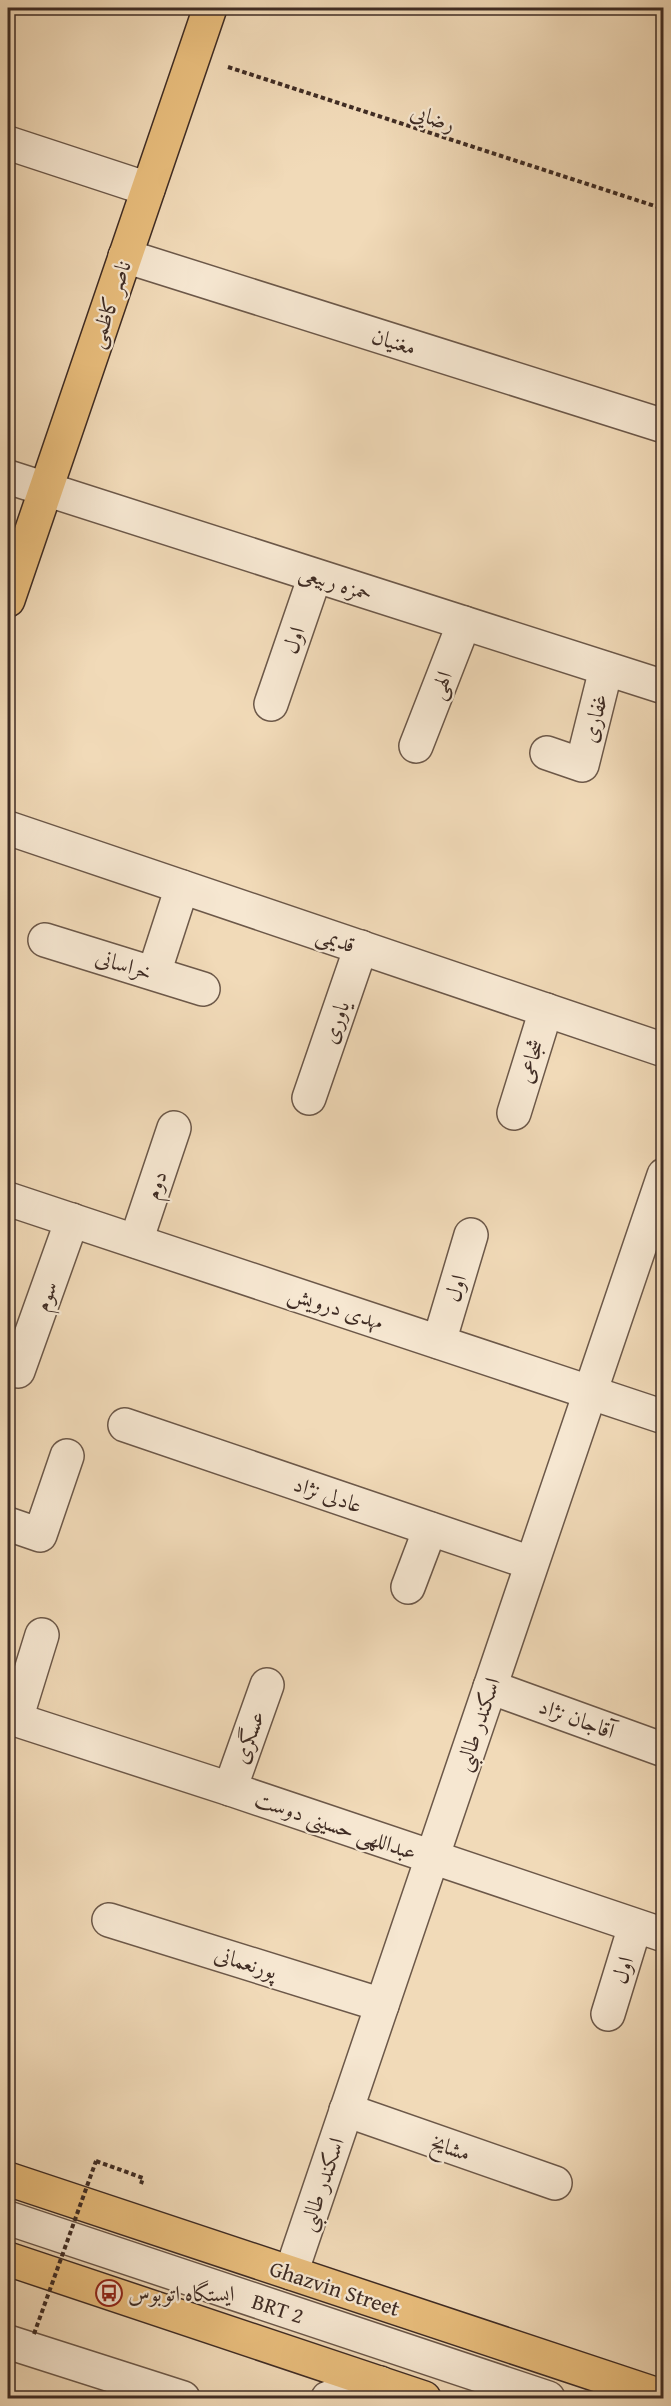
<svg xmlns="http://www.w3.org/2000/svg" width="671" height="2406" viewBox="0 0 671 2406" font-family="'Gentium Book Plus',Amiri,serif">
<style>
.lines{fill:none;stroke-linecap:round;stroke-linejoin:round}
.minor-casing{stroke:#6c5849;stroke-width:36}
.major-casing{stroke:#3f2c24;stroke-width:36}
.path{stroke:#3f2c24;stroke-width:4;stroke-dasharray:4.5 3;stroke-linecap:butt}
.minor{stroke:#f6e7d1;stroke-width:33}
.major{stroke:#e8bd7c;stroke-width:33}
.path-bridge{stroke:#3f2c24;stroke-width:4;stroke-dasharray:4.5 3;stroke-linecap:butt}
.labels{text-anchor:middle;stroke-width:4.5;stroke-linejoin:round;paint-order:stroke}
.street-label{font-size:22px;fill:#3f2c24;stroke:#f6e7d1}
.poi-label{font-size:22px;fill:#3f2c24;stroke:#f6e7d1;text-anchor:start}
</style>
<rect width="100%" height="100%" fill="#f1dab8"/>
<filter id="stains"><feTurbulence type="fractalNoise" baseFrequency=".00333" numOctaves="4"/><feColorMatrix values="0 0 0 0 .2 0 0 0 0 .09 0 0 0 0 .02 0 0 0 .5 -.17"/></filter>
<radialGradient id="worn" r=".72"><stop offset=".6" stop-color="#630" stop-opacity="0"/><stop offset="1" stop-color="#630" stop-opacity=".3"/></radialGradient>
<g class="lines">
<defs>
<g id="minor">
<path d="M8 143 148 189"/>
<path d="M125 256 664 426"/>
<path d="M8 477 664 687"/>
<path d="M271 704 315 576"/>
<path d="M416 746 464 623"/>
<path d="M547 753 582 765 606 669"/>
<path d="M8 828 664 1050"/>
<path d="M45 940 203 989"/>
<path d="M154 973 182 887"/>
<path d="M309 1098 361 947"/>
<path d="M514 1113 546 1010"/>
<path d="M8 1199 664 1417"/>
<path d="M136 1241 174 1128"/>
<path d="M439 1342 471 1235"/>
<path d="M18 1371 72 1220"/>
<path d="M125 1425 531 1563"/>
<path d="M8 1524 40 1535 67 1456"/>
<path d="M408 1587 430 1529"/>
<path d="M490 1687 664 1750"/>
<path d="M8 1717 230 1789 664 1935"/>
<path d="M16 1719 42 1635"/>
<path d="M230 1789 267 1685"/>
<path d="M109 1920 382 2005"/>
<path d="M608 2014 635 1926"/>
<path d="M346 2110 555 2183"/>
<path d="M8 2218 548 2398"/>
<path d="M291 2273 664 1175"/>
<path d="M8 2342 183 2398"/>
<path d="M328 2398 380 2383"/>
</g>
<g id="major">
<path d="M8 600 210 8"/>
<path d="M8 2179 664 2397"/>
<path d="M8 2259 424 2398"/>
</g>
</defs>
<use href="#minor" class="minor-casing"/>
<use href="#major" class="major-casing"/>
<g class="path">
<path d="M228 67 664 209"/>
<path d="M659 648 664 635"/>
<path d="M96 2161 143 2178 141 2184"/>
</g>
<use href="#minor" class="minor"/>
<use href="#major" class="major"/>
<path class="path-bridge" d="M34 2334 96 2161"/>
</g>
<defs>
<symbol id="bus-ring" viewBox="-11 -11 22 22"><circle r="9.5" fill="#f6e7d1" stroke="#8f2418" stroke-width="1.5"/><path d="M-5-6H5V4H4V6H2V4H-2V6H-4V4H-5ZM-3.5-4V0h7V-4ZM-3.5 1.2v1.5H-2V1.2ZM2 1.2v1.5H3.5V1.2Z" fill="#8f2418"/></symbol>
</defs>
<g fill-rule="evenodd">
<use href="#bus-ring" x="94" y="2278" width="30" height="30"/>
</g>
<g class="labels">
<g class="street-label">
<text transform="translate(433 117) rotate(18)" y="8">رضایی</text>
<text transform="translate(109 304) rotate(-71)" y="8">ناصر کاظمی</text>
<text transform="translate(394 341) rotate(17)" y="8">مغنیان</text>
<text transform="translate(336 582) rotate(18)" y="8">حمزه ربیعی</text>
<text transform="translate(293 640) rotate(-71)" y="8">اول</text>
<text transform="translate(440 685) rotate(-69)" y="8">الهی</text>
<text transform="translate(594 718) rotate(-76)" y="8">غفاری</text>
<text transform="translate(336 939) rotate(19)" y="8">قدیمی</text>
<text transform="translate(124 964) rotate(17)" y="8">خراسانی</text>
<text transform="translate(335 1022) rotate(-71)" y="8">یاوری</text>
<text transform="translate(530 1061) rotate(-73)" y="8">شجاعی</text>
<text transform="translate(155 1185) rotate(-72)" y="8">دوم</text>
<text transform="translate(455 1288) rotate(-73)" y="8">اول</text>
<text transform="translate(45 1296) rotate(-70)" y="8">سوم</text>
<text transform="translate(336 1307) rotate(18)" y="8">مهدی درویش</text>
<text transform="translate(328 1494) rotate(19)" y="8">عادلی نژاد</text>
<text transform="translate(577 1718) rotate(20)" y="8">آقاجان نژاد</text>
<text transform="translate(477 1724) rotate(-71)" y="8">اسکندر طالبی</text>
<text transform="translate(248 1737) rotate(-70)" y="8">عسگری</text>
<text transform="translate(336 1825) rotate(19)" y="8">عبداللهی حسینی دوست</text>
<text transform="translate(246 1962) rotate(17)" y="8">پورنعمانی</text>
<text transform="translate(622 1970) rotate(-73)" y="8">اول</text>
<text transform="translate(451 2147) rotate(19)" y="8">مشایخ</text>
<text transform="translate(321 2184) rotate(-71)" y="8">اسکندر طالبی</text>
<text transform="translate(335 2288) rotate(18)" y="8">Ghazvin Street</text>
<text transform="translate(278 2308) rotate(18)" y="8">BRT 2</text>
</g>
<g class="poi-label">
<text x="128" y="2301">ایستگاه اتوبوس</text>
</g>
</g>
<rect width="671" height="2406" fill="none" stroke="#f1dab8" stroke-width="30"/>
<rect x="9" y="9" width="653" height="2388" fill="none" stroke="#3f2c24" stroke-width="3"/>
<rect x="15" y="15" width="641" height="2376" fill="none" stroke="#3f2c24" stroke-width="1.5"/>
<rect width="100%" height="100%" filter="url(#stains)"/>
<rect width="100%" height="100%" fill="url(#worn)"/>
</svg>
